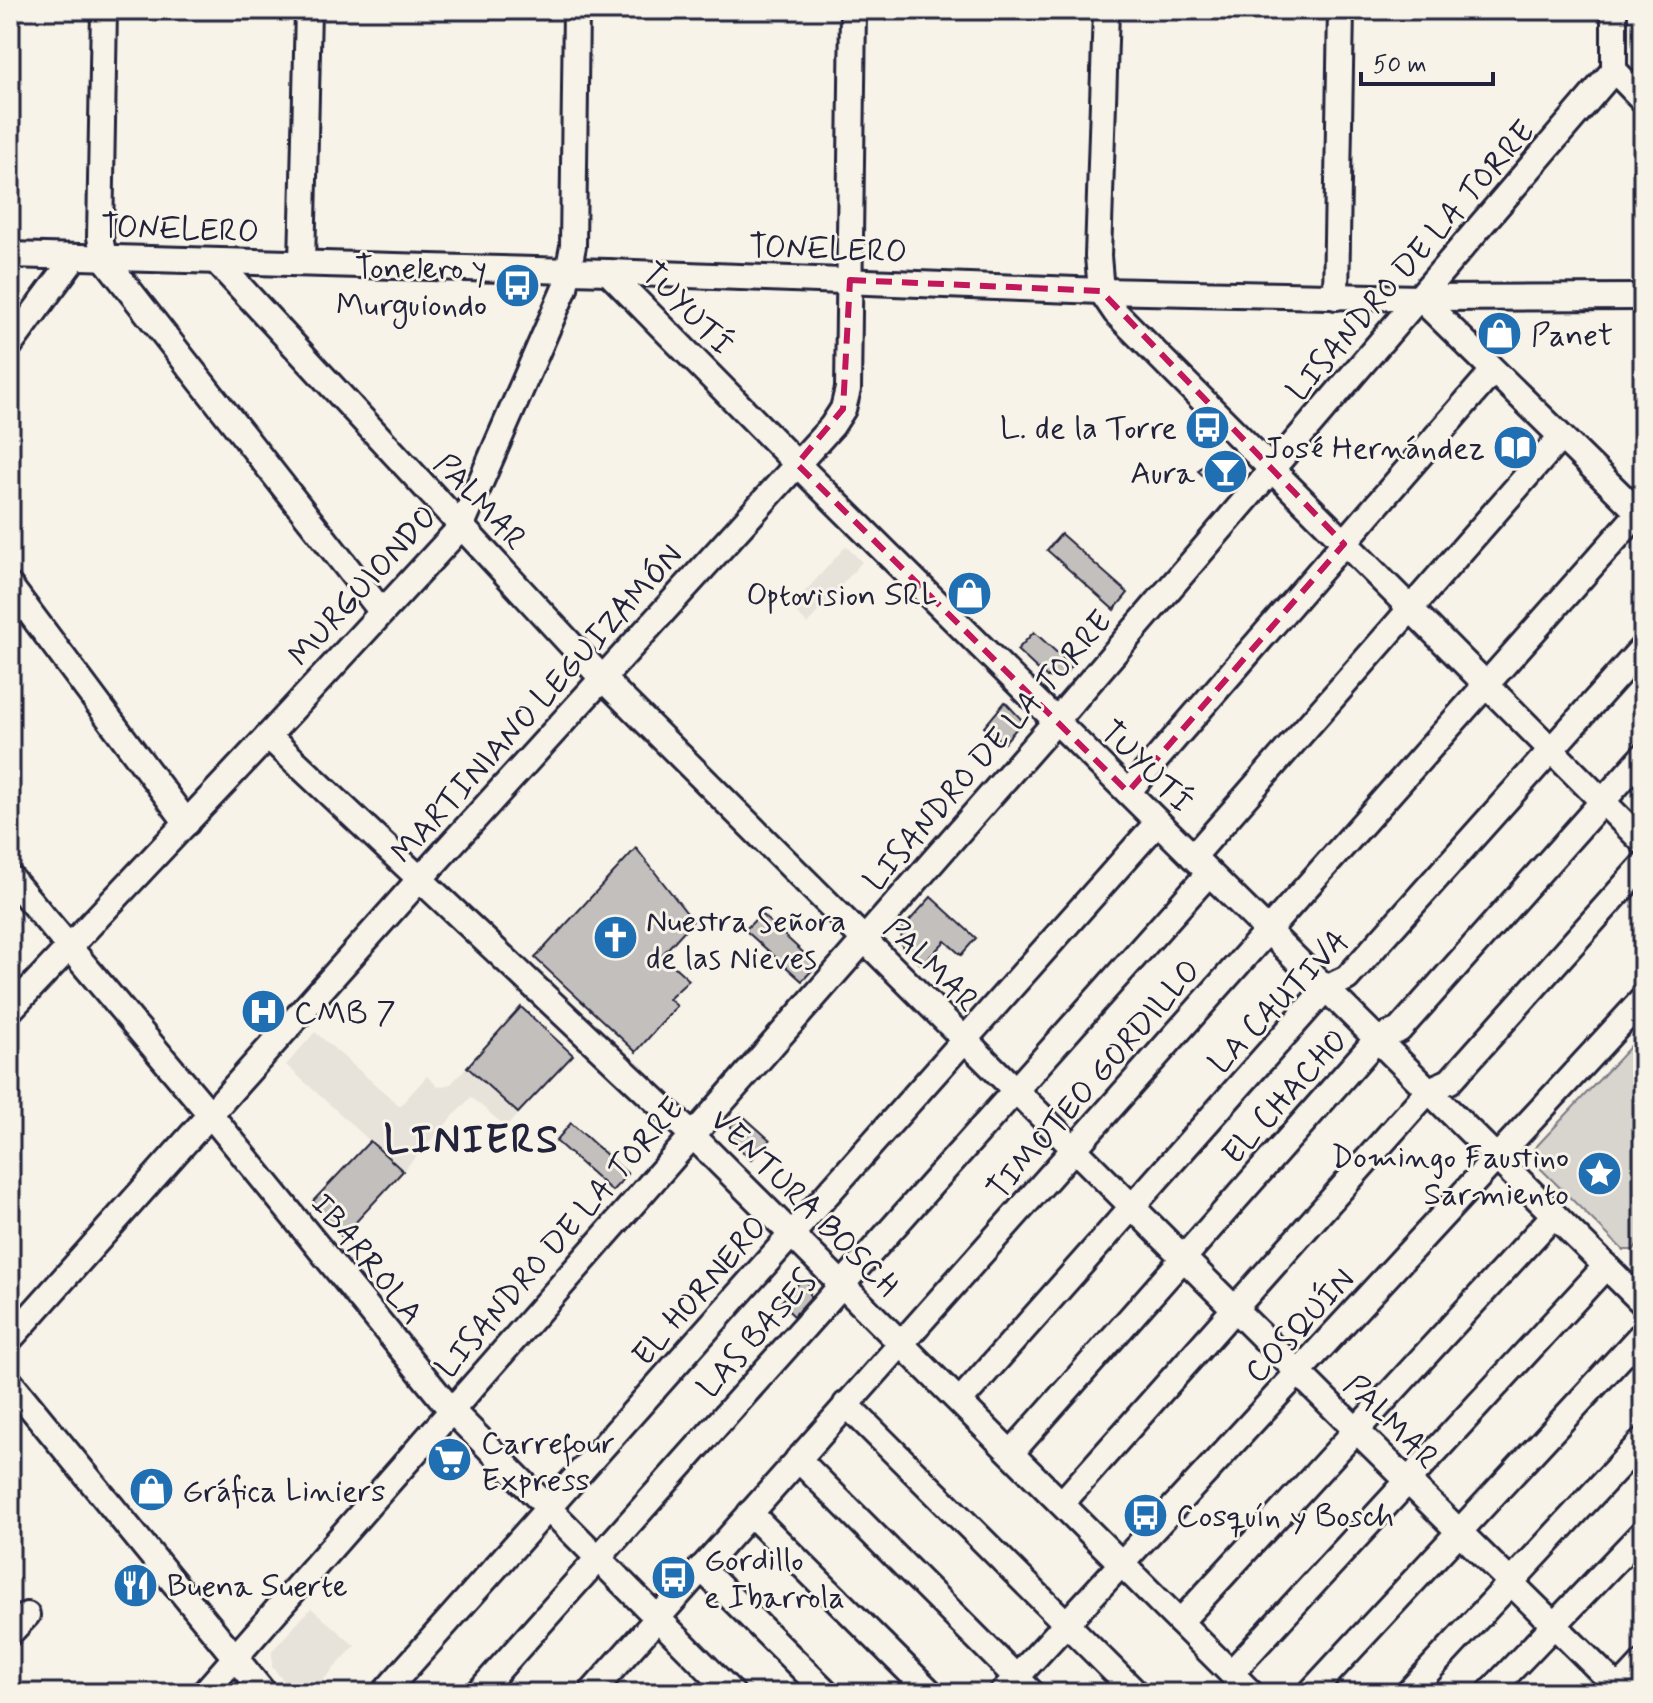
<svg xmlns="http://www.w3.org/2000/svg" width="1653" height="1703" viewBox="0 0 1653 1703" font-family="Mynerve,sans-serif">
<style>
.built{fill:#e7e3db}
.green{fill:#d8d5cf;stroke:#7d7c85;stroke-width:2}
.building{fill:#c2bfbd;stroke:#22223b;stroke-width:2}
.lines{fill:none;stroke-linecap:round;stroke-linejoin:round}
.minor-casing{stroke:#22223b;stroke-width:30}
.minor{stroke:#f7f3e8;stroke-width:24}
.marked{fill:none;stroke:#c2185b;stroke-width:6;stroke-dasharray:16 10;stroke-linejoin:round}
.labels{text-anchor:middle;stroke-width:6;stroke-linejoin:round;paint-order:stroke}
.street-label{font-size:32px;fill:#22223b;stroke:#f7f3e8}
.poi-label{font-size:32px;fill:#22223b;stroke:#f7f3e8;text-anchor:start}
.district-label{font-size:40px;font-weight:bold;letter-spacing:2px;fill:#22223b;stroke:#f7f3e8}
</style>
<rect width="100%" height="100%" fill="#f7f3e8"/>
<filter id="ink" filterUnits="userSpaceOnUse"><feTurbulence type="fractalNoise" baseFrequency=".0125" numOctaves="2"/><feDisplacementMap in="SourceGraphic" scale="16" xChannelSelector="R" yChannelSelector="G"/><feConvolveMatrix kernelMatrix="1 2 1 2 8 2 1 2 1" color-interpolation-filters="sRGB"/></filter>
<g filter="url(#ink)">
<g class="built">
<path d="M846 546 862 562 807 624 791 607Z"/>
<path d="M521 1007 573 1055 506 1127 471 1097 342 1237 313 1201 370 1141 286 1065 315 1032 400 1106 427 1076 438 1087 451 1084Z"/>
<path d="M311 1608 355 1646 311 1693H294L272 1667V1651Z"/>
</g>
<path class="green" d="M1643 1033V1239L1633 1250H1623L1534 1162V1149Z"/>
<g class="building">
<path d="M1217 450 1236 469V476L1221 492 1198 471Z"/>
<path d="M1061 534 1128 593 1114 610 1047 550Z"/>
<path d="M1034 632 1072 666 1061 678 1046 677 1017 650Z"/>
<path d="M1005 702 1023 721 1004 743 984 727Z"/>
<path d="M636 848 693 921 662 955 689 980 669 999 677 1006 636 1052 535 958Z"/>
<path d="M931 897 976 938 961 955 945 941 922 965 902 946 901 930Z"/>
<path d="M761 914 817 965 802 981 745 930Z"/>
<path d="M521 1007 573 1055 518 1113 467 1067Z"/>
<path d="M741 1114 770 1140 751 1160 732 1141 731 1125Z"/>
<path d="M571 1123 628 1174 612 1191 556 1141Z"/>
<path d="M370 1141 403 1171 342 1237 313 1201Z"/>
<path d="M803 1279 810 1285V1298L794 1316 780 1303Z"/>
</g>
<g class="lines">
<defs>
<g id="minor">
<path d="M104 10 100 237 104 258 382 612"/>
<path d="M1106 10 1098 256 1101 291 1116 313 1643 842"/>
<path d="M1614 70 1643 100"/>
<path d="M10 255 608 272 1101 291 1420 298 1643 297"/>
<path d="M216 261 602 678 1355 1429 1623 1693"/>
<path d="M302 263 308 10"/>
<path d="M608 272 797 464 1643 1303"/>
<path d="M1336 297 1341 10"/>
<path d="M1420 298 1643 517"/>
<path d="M10 345 75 257"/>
<path d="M10 586 187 823"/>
<path d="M268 736 691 1134 1251 1693"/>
<path d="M1128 792 1493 371"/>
<path d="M1193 857 1561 437"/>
<path d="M10 877 210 1114 451 1410 732 1693"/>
<path d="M10 1010 268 736 461 527 565 288 573 246 576 10"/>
<path d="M10 1339 419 880 832 426 843 409 848 389 853 10"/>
<path d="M10 1382 264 1693"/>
<path d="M960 1401 1326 988 1347 978 1643 647"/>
<path d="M846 1404 1136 1693"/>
<path d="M1012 1452 1377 1039 1399 1030 1643 756"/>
<path d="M798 1459 1032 1693"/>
<path d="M1062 1503 1429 1090 1450 1081 1643 865"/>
<path d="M750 1513 931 1693"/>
<path d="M701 1568 827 1693"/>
<path d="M1180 1622 1554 1215"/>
<path d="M10 1633 27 1615"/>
<path d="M1231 1673 1606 1266"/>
<path d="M204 1693 1056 721 1614 70V10"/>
<path d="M384 1693 1158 822"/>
<path d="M478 1693 1209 873"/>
<path d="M591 1693 1643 508"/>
<path d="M1002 1693 1643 999"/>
<path d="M1310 1693 1643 1333"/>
<path d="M1408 1693 1643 1440"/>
<path d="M1489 1693 1643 1532"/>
<path d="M1615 1693 1643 1663"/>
</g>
</defs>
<use href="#minor" class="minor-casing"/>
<use href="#minor" class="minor"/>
</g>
</g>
<path class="marked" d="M850 280 1101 291 1344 544 1128 792 797 464 843 409Z"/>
<defs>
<symbol id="bus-disc" viewBox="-11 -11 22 22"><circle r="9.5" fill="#1f6fb2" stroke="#f7f3e8"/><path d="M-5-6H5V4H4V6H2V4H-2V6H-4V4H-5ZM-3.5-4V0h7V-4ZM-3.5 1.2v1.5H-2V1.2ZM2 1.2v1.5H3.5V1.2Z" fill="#fff"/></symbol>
<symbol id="shop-disc" viewBox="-11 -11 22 22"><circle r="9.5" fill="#1f6fb2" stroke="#f7f3e8"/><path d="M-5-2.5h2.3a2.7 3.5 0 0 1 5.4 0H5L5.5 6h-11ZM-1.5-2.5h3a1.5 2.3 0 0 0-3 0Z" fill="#fff"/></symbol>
<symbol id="library-disc" viewBox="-11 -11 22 22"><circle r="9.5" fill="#1f6fb2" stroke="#f7f3e8"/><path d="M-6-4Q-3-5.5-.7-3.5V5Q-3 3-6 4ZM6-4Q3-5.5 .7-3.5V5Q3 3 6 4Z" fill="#fff"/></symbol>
<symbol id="bar-disc" viewBox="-11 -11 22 22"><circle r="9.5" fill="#1f6fb2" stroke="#f7f3e8"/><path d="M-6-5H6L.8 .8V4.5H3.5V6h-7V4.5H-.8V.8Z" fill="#fff"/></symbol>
<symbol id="church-disc" viewBox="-11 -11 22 22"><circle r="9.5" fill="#1f6fb2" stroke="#f7f3e8"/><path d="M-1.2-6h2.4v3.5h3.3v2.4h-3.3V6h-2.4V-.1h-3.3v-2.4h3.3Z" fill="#fff"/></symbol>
<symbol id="hospital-disc" viewBox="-11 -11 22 22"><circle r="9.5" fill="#1f6fb2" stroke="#f7f3e8"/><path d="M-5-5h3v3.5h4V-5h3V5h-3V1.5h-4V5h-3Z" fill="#fff"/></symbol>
<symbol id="sight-disc" viewBox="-11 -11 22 22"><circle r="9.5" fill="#1f6fb2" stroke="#f7f3e8"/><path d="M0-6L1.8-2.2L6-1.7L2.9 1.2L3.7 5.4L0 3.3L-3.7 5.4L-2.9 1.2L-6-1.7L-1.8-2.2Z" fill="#fff"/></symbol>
<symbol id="supermarket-disc" viewBox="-11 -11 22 22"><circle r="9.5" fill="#1f6fb2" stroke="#f7f3e8"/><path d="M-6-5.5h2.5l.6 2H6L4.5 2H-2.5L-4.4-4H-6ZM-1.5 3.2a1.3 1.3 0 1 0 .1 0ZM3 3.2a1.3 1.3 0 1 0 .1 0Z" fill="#fff"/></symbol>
<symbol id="restaurant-disc" viewBox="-11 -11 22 22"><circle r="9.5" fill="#1f6fb2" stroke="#f7f3e8"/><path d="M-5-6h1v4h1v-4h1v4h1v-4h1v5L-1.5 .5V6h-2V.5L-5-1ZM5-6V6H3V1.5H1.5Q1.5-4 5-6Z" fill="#fff"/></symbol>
</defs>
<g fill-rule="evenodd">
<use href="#bus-disc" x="492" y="260" width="51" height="51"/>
<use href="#shop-disc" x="1474" y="308" width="51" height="51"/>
<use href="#bus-disc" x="1182" y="402" width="51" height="51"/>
<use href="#library-disc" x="1490" y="422" width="51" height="51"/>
<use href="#bar-disc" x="1200" y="446" width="51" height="51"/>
<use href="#shop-disc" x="944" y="568" width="51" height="51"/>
<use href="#church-disc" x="590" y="912" width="51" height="51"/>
<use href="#hospital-disc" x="238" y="986" width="51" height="51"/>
<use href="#sight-disc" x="1574" y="1148" width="51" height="51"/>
<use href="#supermarket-disc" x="424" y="1434" width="51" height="51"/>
<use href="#shop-disc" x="126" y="1464" width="51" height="51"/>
<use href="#bus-disc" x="1120" y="1490" width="51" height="51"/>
<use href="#bus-disc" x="648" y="1552" width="51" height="51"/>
<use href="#restaurant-disc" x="110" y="1560" width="51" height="51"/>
</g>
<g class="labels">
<g class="street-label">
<text transform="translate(180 228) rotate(2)" y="11">TONELERO</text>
<text transform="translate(828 248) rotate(2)" y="11">TONELERO</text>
<text transform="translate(1410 260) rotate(-49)" y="11">LISANDRO DE LA TORRE</text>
<text transform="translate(688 308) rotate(46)" y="11">TUYUTÍ</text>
<text transform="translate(481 501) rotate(47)" y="11">PALMAR</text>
<text transform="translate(362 585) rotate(-48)" y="11">MURGUIONDO</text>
<text transform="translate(536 703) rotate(-48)" y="11">MARTINIANO LEGUIZAMÓN</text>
<text transform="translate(987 750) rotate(-49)" y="11">LISANDRO DE LA TORRE</text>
<text transform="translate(1147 766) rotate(45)" y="11">TUYUTÍ</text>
<text transform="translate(932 964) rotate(45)" y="11">PALMAR</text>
<text transform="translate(1278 1001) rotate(-46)" y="11">LA CAUTIVA</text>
<text transform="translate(1093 1079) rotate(-49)" y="11">TIMOTEO GORDILLO</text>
<text transform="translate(1284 1096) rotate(-48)" y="11">EL CHACHO</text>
<text transform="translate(805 1202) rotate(45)" y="11">VENTURA BOSCH</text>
<text transform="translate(559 1237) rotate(-49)" y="11">LISANDRO DE LA TORRE</text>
<text transform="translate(368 1258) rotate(51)" y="11">IBARROLA</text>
<text transform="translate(699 1290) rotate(-49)" y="11">EL HORNERO</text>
<text transform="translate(1299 1325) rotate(-47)" y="11">COSQUÍN</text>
<text transform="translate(756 1333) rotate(-48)" y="11">LAS BASES</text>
<text transform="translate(1392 1421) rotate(45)" y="11">PALMAR</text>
</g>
<g class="poi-label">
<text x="487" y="278" text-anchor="end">Tonelero y<tspan x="487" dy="37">Murguiondo</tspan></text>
<text x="1531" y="345">Panet</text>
<text x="1177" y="438" text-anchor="end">L. de la Torre</text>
<text x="1485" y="458" text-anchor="end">José Hernández</text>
<text x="1195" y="483" text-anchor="end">Aura</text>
<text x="938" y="605" text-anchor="end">Optovision SRL</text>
<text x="646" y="931">Nuestra Señora<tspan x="646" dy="37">de las Nieves</tspan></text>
<text x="294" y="1023">CMB 7</text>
<text x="1569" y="1167" text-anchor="end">Domingo Faustino<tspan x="1569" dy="37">Sarmiento</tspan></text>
<text x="481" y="1453">Carrefour<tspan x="481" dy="37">Express</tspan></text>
<text x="182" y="1501">Gráfica Liniers</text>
<text x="1176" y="1526">Cosquín y Bosch</text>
<text x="704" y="1570">Gordillo<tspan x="704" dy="37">e Ibarrola</tspan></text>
<text x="167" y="1596">Buena Suerte</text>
</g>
<g class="district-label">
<text x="472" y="1152">LINIERS</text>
</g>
</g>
<rect width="1653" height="1703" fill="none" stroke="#f7f3e8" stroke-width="40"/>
<rect x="20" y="20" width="1613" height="1663" fill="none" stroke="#22223b" stroke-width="3" filter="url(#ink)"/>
<path d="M1361 72v12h132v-12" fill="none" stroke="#22223b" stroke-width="4"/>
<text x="1373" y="72" font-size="24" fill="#22223b" stroke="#f7f3e8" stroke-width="6" paint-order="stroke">50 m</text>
</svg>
